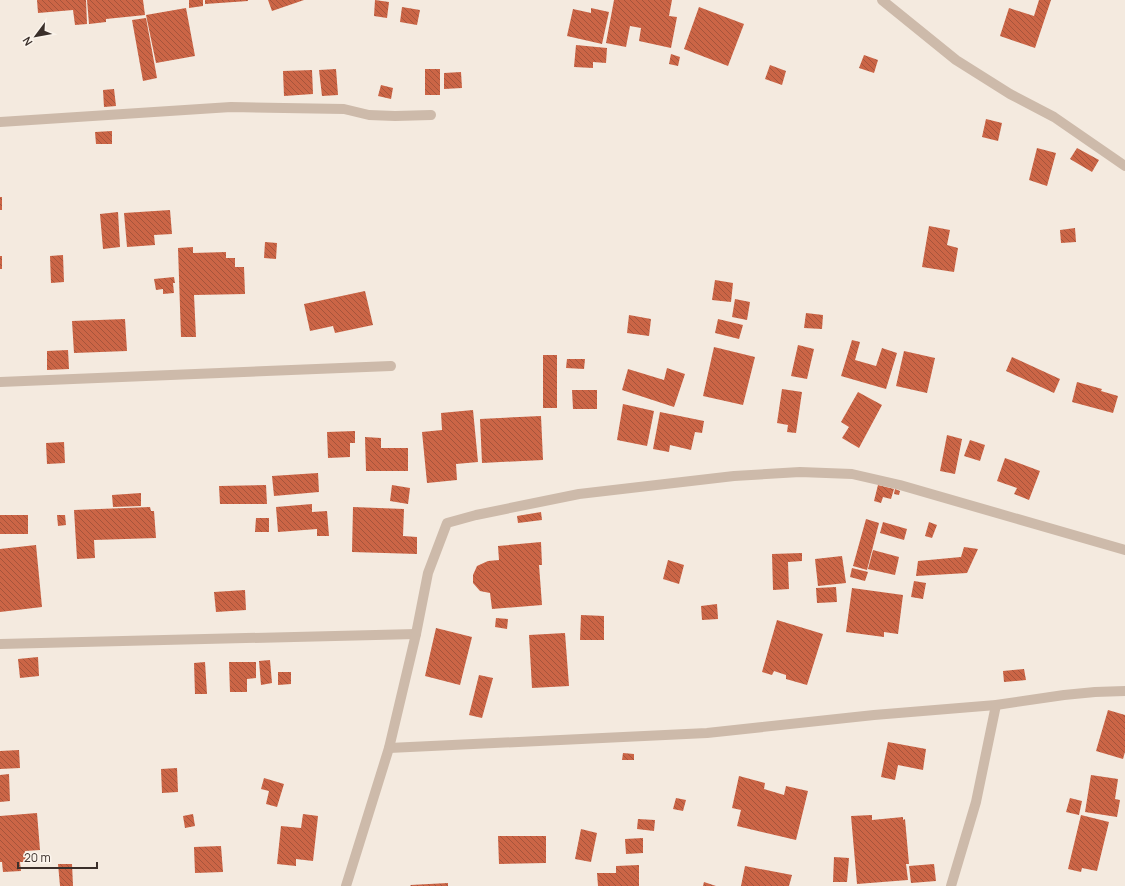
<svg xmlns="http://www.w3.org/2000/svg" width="1125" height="886" viewBox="0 0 1125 886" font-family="Manrope,sans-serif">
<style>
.building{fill:url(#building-back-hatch)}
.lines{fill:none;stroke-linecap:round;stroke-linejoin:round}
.street{stroke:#cdbaaa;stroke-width:10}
</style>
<defs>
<pattern id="building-back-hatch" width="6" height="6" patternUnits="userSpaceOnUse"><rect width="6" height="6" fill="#cb6546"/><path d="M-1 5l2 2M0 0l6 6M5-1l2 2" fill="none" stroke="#a6543b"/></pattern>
</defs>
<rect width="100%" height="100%" fill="#f4eadf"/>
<g class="building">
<path d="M37 0H86L87 24 75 25 73 10 38 13Z"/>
<path d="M87 0H143L145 15 106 19V22L89 24Z"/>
<path d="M189 0H203V6L189 8Z"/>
<path d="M205 0H248V1L205 4Z"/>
<path d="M268 0H304L272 11Z"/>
<path d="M375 0 389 2 387 18 374 16Z"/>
<path d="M614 0H672L669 16 677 17 671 48 639 41 641 28 630 26 626 47 606 43Z"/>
<path d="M1039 0H1051L1035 48 1000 36 1009 8 1034 16Z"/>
<path d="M402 7 420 10 417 25 400 22Z"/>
<path d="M699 7 744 24 728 66 684 49Z"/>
<path d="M186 8 195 56 156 63 146 15Z"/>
<path d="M591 8 609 12 602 44 567 36 573 9 591 13Z"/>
<path d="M146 18 157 78 143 81 132 20Z"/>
<path d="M576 45 607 48 606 63 593 62V68L574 67Z"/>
<path d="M671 54 680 57 678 66 669 64Z"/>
<path d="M864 55 878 60 874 73 859 68Z"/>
<path d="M770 65 786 71 782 85 765 79Z"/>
<path d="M336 69 338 95 322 96 319 70Z"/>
<rect x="425" y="69" width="15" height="26"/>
<path d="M312 70 313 94 284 96 283 71Z"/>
<path d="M461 72 462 88 444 89V73Z"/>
<path d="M381 85 393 88 391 99 378 96Z"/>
<path d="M114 89 116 106 104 107 103 90Z"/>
<path d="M986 119 1002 123 998 141 982 137Z"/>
<path d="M112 131V144H96L95 132Z"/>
<path d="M1037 148 1056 153 1047 186 1029 180Z"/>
<path d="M1077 148 1099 160 1092 172 1070 159Z"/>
<rect x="0" y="197" width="2" height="13"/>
<path d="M170 210 172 234 154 235 155 245 127 247 124 213Z"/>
<path d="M118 212 120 247 103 249 100 214Z"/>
<path d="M929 226 950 230 947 245 958 248 954 272 922 267Z"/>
<path d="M1075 228 1076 242 1061 243 1060 230Z"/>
<path d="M265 242 277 243 276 259 264 258Z"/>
<path d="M193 247V253L226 252V258H235V267H244L245 294 194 295 196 337H181L178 248Z"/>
<path d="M63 255 64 282 51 283 50 256Z"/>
<rect x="0" y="256" width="2" height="13"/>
<path d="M174 277 175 283H173L174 293 163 294V289L156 290 154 279Z"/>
<path d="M715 280 733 283 731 302 712 300Z"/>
<path d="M365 291 373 325 335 333 333 326 310 331 304 304Z"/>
<path d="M735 299 750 302 747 320 732 317Z"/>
<path d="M806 313 823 315 822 329 804 328Z"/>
<path d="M629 315 651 319 649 336 627 333Z"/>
<path d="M125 319 127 351 74 353 72 321Z"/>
<path d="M718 319 743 325 739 339 715 333Z"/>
<path d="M852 340 860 342 855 360 876 366 882 348 897 353 886 389 841 376Z"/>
<path d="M798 345 814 349 807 379 791 376Z"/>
<path d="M714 347 755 357 743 405 703 396Z"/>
<path d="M68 350 69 369 47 370V351Z"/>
<path d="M904 351 935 358 927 393 896 386Z"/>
<rect x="543" y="355" width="14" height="53"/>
<path d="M1012 357 1060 379 1054 393 1006 371Z"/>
<path d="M567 359H585L584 369 566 368Z"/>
<path d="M667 368 685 374 674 407 622 390 628 369 664 380Z"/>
<path d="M1077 382 1102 389 1101 391 1118 396 1113 413 1072 402Z"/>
<path d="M782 389 802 392 796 433 787 432 788 425 777 423Z"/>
<path d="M572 390H597V409H573Z"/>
<path d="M858 392 882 405 859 448 842 438 849 427 841 422Z"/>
<path d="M623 404 654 411 647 446 617 440Z"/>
<path d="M473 410 478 462 456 464 457 480 427 483 422 432 442 430 441 413Z"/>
<path d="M660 412 704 421 702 433 695 432 691 450 670 445 669 452 653 449Z"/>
<path d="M541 416 543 460 482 463 480 419Z"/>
<path d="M355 431V443H350V457L328 458 327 432Z"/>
<path d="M947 435 962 439 955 474 940 471Z"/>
<path d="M365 437 381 438V448H408V471H366Z"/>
<path d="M970 440 985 445 980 461 964 456Z"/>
<path d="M64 442 65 463 47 464 46 443Z"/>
<path d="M1005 458 1040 471 1029 500 1014 494 1017 488 997 481Z"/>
<path d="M318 473 319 492 274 496 272 476Z"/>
<path d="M266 485 267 504H220L219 486Z"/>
<path d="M392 485 410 488 408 504 390 501Z"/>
<path d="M878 485 894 489 891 499 883 497 881 503 874 501Z"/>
<path d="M895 489 900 491 899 495 894 494Z"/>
<path d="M141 493V506L113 507 112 495Z"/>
<path d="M312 504V512L327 511 329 536H317V529L278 532 276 507Z"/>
<path d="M150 507 151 511H154L156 538 94 540 95 558 77 559 74 510Z"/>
<path d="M353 507 404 509 403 536 417 537V554L352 552Z"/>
<path d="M541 512 542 520 518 523 517 516Z"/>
<rect x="0" y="515" width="28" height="19"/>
<path d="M57 515H65L66 525 58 526Z"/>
<path d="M256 518H269V532H255Z"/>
<path d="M866 519 879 523 867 570 853 566Z"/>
<path d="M883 522 907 529 904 540 880 533Z"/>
<path d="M929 522 937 525 932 538 925 536Z"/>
<path d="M541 542 542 565H539L542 605 492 609 490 593 480 591 473 583V575L477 566 488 561 499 560 498 546Z"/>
<path d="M36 545 42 607 0 612V549Z"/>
<path d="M964 547 978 549 967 573 916 576 918 561 961 557Z"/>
<path d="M873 550 899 557 895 575 868 569Z"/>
<path d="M802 553V561L788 562 789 589 773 590 772 554Z"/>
<path d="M842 556 846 583 818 586 815 559Z"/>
<path d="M668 560 684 565 679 584 663 579Z"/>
<path d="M852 568 868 572 865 581 850 577Z"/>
<path d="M914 581 926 583 923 599 911 597Z"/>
<path d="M836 587 837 602 817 603 816 588Z"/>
<path d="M852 588 903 595 898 634 884 632V637L846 632Z"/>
<path d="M245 590 246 610 216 612 214 592Z"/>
<path d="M717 604 718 619 702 620 701 606Z"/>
<path d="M581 615 604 616V640H580Z"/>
<path d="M496 618 508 619 507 629 495 627Z"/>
<path d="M777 620 823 634 807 685 786 679V675L774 671 772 675 762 672Z"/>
<path d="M436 628 472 637 460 685 425 676Z"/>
<path d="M565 633 569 686 532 688 529 635Z"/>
<path d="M38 657 39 676 20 678 18 659Z"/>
<path d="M270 660 272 683 261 685 259 661Z"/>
<path d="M205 662 207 694H195L194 663Z"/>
<path d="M229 662H256V678L247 679V692H230Z"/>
<path d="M1024 669 1026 680 1004 682 1003 671Z"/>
<path d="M278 672H291V684L278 685Z"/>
<path d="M479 675 493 678 482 718 469 715Z"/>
<path d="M1108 710 1125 715V752L1123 759 1096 751Z"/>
<path d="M888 742 926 749 923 770 898 765 895 780 881 777Z"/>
<path d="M19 750 20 768 0 769V751Z"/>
<path d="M623 753 634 754V760H622Z"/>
<path d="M177 768 178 792 162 793 161 769Z"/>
<path d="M9 774 10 801 0 802V775Z"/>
<path d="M1091 775 1118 779 1115 799 1120 800 1117 817 1085 812Z"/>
<path d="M739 776 765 783 764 789 784 795 786 786 808 791 796 840 737 826 741 810 732 808Z"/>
<path d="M264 778 284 784 277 807 266 804 269 791 261 789Z"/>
<path d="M676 798 686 800 683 811 673 809Z"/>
<path d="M1070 798 1082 801 1079 815 1066 812Z"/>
<path d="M37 813 40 850 25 851 26 862H20L21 871 3 872 2 862H0V816Z"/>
<path d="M193 814 195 826 185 828 183 816Z"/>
<path d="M303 814 318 816 313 861 296 859V866L277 864 281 826 301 828Z"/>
<path d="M872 815V820L903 817V820L905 819 909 864H906L908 880 857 884 851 816Z"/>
<path d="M1081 815 1109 822 1097 871 1082 868 1081 872 1068 869Z"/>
<path d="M638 819 655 820 654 831 637 829Z"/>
<path d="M581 829 597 833 591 862 575 859Z"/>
<path d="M498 836H546V863L499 864Z"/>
<path d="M643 838V853L626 854 625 839Z"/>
<path d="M221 846 223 872 195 873 194 847Z"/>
<path d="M834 857 849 858 847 882H833Z"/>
<path d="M58 864H72L73 886H60Z"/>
<path d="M934 864 936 881 911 883 909 866Z"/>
<path d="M639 865V886H598L597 873H616V866Z"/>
<path d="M745 866 792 875 789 886H741Z"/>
<path d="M704 882 716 886H703Z"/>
<path d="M448 883V886H411L410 885Z"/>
</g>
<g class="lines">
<g class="street">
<path d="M882 0 956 60 1010 94 1054 117 1125 166"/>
<path d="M0 122 231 107 344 109 369 115 395 116 431 115"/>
<path d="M0 382 391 366"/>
<path d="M0 644 416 634"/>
<path d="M389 748 707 733 874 715 996 705 1064 695 1095 692 1125 691"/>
<path d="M346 886 389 748 416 634 428 573 447 523 476 515 579 494 734 476 800 472 852 474 900 485 1125 550"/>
<path d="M951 886 976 802 996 705"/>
</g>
</g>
<g transform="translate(36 36) rotate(238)" stroke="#fbf4ec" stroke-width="3" paint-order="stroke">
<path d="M0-3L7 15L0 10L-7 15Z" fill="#3a2f2a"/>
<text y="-6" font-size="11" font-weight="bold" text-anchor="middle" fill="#3a2f2a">N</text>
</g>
<path d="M18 862v6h79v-6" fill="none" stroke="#3a2f2a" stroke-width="2"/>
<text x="24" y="862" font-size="12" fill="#3a2f2a" stroke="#fbf4ec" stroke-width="3" paint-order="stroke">20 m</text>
</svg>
